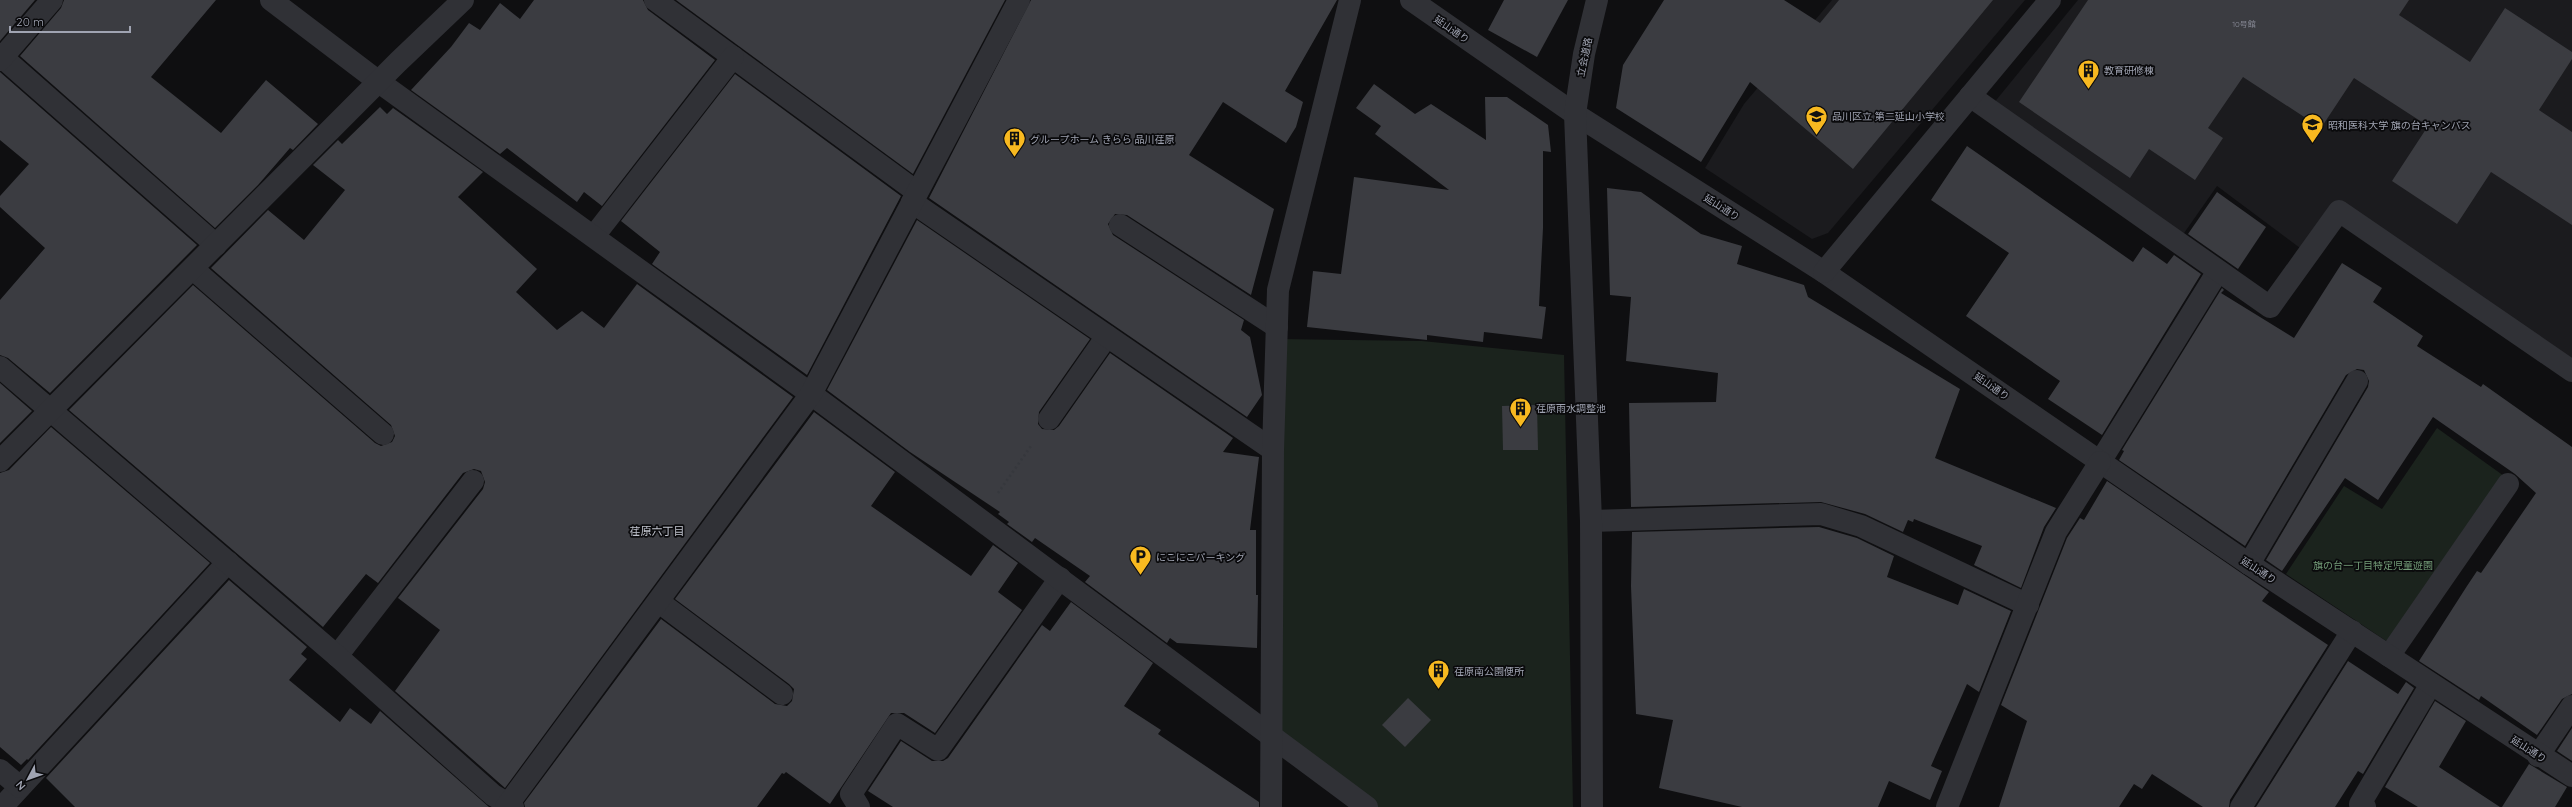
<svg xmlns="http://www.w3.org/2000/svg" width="2572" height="807" viewBox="0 0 2572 807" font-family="Quicksand,'Noto Sans JP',sans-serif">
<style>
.built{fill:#1b1b1e}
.green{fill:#1b231d}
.building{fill:#3b3c41}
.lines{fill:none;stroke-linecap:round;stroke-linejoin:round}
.path{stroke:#36383d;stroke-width:2.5;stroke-dasharray:2 3;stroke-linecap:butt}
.lane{stroke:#303136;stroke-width:22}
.street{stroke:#303136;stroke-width:22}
.labels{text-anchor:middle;stroke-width:3.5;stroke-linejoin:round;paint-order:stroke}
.number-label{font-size:8px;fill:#878a96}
.street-label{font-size:10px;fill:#a0a4b2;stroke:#0a0a0c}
.poi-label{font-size:10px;fill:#a0a4b2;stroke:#0a0a0c;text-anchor:start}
.park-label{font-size:10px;fill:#759e7a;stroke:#0a0a0c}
.neighbourhood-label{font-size:11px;fill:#c1c4ce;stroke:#0a0a0c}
</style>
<rect width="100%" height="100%" fill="#0f0f11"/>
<g class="built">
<path d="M1832 0H2025L1828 233 1812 239 1705 168 1744 104Z"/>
<path d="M2078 0H2572V366L2331 204 2300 248 2217 186 2182 236 1993 104Z"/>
</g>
<g class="green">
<path d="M1277 339 1422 341 1564 355 1573 807H1376L1273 736Z"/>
<path d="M2437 428 2504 476 2388 642 2286 574 2344 486 2382 509Z"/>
</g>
<g class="building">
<path d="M0 0H35L0 41Z"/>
<path d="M64 0H216L151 77 221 133 266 80 318 124 293 150 290 148 258 185 215 228 20 56 61 8Z"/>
<path d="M534 0H643L648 10 715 60 602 206 584 192 577 202 507 148 500 154 411 90 451 47 469 23 480 30 500 3 520 19Z"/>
<path d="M676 0H1005L913 174Z"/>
<path d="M1031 0H1337L1285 91 1303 102 1296 127 1286 143 1223 102 1189 155 1274 209 1251 295 1127 215 1115 214 1108 224 1113 235 1244 320 1241 330 1250 337 1262 395 1247 417 929 198Z"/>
<path d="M1504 0H1568L1537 57 1488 30Z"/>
<path d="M1664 0H1784L1820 23 1839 0H1993L1853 169 1750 82 1701 162 1616 108 1623 65Z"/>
<path d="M2088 0H2409L2399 15 2470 62 2505 8 2572 52V59L2539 110 2572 132V225L2491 172 2457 224 2392 181 2428 126 2354 78 2321 128 2243 77 2208 128 2223 138 2195 180 2149 149 2130 178 2019 102Z"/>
<path d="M0 72 197 245 50 393 8 358 0 355V300L45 248 0 207V196L29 164 0 140Z"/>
<path d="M735 74 901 196 807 375 652 264 660 252 621 221Z"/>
<path d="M1374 84 1415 114 1431 104 1486 140 1485 97H1507L1548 125 1551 152 1543 151V228L1539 306 1546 307 1542 339 1484 332 1483 342 1427 335V340L1307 327 1313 271 1341 274 1354 177 1449 190 1375 134 1381 126 1356 108Z"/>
<path d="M380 107 387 114 393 108 483 172 458 197 537 269 516 292 557 330 582 311 604 328 637 284 793 397 505 788 395 691 440 630 398 598 483 489 485 482 481 471 474 469 463 473 378 583 366 574 323 627 69 410 193 285 375 443 381 446 392 442 395 436 391 425 211 268 268 210 304 240 345 190 313 165 338 140 342 144Z"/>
<path d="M1967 146 2133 262 2143 247 2167 264 2174 255 2201 274 2102 435 2048 399 2060 381 1966 316 2009 253 1931 200Z"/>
<path d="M1607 188 1641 192 1701 234 1742 246 1737 264 1804 285 1808 297 1960 389 1935 458 2056 508 2044 527 2021 588 1974 565 1982 546 1914 519 1913 522 1908 520 1903 532 1865 514 1821 502 1631 507 1629 403 1716 402 1718 373 1626 361 1631 297 1610 295Z"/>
<path d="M2217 192 2266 227 2238 269 2188 234Z"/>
<path d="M917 220 1090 339 1039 412 1038 424 1042 429 1054 430 1059 426 1110 353 1233 438 1223 452 1259 457 1250 530H1256V595H1258L1257 648 1177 643 1170 638 1167 643 1085 582 1090 576 1035 538 1032 542 1007 524 1009 522 998 514 1000 512 910 452 827 390Z"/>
<path d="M2342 263 2382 288 2373 302 2423 336 2417 346 2481 387 2483 384 2572 447V694L2562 699 2537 735 2481 696 2479 700 2419 661 2467 586 2477 571 2481 573 2536 493 2515 474 2433 417 2378 500 2345 478 2282 571 2266 560 2368 387 2369 381 2364 370 2357 369 2346 375 2245 546 2119 460 2124 451 2122 450 2222 288 2224 290 2221 293 2294 338Z"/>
<path d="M0 383 32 411 0 443Z"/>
<path d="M1537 405 1538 450H1503L1502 406Z"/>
<path d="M814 412 895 472 871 506 971 576 993 545 1018 563 998 592 1022 610 935 733 904 713H891L830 804 786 772 784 774 782 773 757 807H525L524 803 661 619 775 704 787 706 792 701 794 689 789 684 675 599Z"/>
<path d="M51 427 210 563 28 760 27 759 21 765 0 747V473L9 470Z"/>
<path d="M2107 481 2269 592 2262 601 2328 645 2230 800 2229 807H2203L2152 774 2142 789 2134 784 2119 807H1999L2027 721 2001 705 2067 538 2080 518 2084 520Z"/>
<path d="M1819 527 1857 538 1894 556 1887 577 1958 605 1964 589 2011 611 1979 692 1967 684 1931 766 1942 771 1930 800 1889 781 1878 807H1742L1659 788 1673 720 1636 714 1631 586 1632 532Z"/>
<path d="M229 580 307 647 301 654 307 659 289 680 340 722 350 708 371 724 380 711 489 807H75L46 778Z"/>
<path d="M1071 602 1153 663 1124 706 1161 730 1158 734 1259 802V807H893L868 791 901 741 932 761H943L948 758 1042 625 1050 631Z"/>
<path d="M2348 661 2398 694 2406 682 2414 688 2363 774 2358 771 2335 807H2256Z"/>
<path d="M1408 698 1431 720 1405 747 1382 725Z"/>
<path d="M2435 701 2466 721 2439 767 2500 807H2418L2385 787Z"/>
<path d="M2572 728V761L2557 751Z"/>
<path d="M2529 764 2567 787 2555 807H2502Z"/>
</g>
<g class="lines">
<path class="path" d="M998 493 1031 446"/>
<g class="lane">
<path d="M655 0 917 192"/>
<path d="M2 57 216 245"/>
<path d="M1120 225 1277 327"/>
<path d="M594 236 733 57"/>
<path d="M193 269 383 434"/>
<path d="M1049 419 1107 336"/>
<path d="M2100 462 2218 271"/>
<path d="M1591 521 1821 514 1861 526 2028 605"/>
<path d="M2249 564 2357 381"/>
<path d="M659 602 782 694"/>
<path d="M337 656 473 481"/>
<path d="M2389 656 2508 484"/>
<path d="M2538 756 2572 706"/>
<path d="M2 807 228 562"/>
<path d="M859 807 851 794 897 724 938 750 1060 578"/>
<path d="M2241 807 2352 631"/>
<path d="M2365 807 2360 804 2431 684"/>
</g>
<g class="street">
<path d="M271 0 379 82 811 394 1367 807"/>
<path d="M1411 0 1575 114 1824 272 2249 564 2572 776"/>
<path d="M0 60 52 0"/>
<path d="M1970 96 2270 307 2339 211 2572 371"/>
<path d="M912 202 1273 450"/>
<path d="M1824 272 2050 0"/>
<path d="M0 367 337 656 493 795 513 807"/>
<path d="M0 461 398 62 463 0"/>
<path d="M0 770 20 787"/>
<path d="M506 807 811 394 1019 0"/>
<path d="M1271 807 1273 450 1278 290 1350 0"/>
<path d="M1592 807 1591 521 1575 114 1584 54 1597 0"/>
<path d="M1947 807 2056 532 2100 462"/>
</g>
</g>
<defs>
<symbol id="building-pin" viewBox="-11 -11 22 30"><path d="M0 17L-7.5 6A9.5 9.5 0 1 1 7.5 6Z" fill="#f8b920" stroke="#0a0a0c"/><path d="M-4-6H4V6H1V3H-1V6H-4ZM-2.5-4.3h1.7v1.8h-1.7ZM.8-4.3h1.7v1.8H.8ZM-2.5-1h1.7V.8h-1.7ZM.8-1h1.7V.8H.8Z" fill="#111"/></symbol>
<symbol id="school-pin" viewBox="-11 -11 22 30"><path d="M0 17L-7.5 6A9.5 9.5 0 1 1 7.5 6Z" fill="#f8b920" stroke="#0a0a0c"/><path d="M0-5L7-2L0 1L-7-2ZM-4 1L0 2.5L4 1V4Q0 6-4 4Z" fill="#111"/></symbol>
<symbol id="university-pin" viewBox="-11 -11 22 30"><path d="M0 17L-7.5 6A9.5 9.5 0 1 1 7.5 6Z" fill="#f8b920" stroke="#0a0a0c"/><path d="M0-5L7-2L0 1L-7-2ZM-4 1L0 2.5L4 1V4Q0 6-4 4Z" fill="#111"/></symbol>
<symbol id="parking-pin" viewBox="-11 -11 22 30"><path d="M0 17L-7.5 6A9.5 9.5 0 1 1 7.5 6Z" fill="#f8b920" stroke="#0a0a0c"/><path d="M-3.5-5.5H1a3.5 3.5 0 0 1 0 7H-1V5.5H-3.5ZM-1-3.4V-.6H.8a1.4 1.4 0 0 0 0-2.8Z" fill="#111"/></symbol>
</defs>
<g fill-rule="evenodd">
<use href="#building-pin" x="2076" y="58" width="25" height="34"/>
<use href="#school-pin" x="1804" y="104" width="25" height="34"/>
<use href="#university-pin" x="2300" y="112" width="25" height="34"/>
<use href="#building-pin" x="1002" y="126" width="25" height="34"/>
<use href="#building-pin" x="1508" y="396" width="25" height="34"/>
<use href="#parking-pin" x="1128" y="544" width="25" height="34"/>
<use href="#building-pin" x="1426" y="658" width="25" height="34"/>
</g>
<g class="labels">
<g class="number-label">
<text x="2244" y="27">10号館</text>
</g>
<g class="street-label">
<text transform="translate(1452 29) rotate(35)" y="4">延山通り</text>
<text transform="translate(1584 57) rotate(-78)" y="4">立会道路</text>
<text transform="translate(1722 207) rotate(32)" y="4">延山通り</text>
<text transform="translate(1992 386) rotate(35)" y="4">延山通り</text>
<text transform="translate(2259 570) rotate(33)" y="4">延山通り</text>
<text transform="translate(2529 749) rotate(33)" y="4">延山通り</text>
</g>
<g class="poi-label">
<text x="2104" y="74">教育研修棟</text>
<text x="1832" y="120">品川区立 第二延山小学校</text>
<text x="2328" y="129">昭和医科大学 旗の台キャンパス</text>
<text x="1030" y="143">グループホーム きらら 品川荏原</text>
<text x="1536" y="412">荏原雨水調整池</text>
<text x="1156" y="561">にこにこパーキング</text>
<text x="1454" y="675">荏原南公園便所</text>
</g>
<g class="park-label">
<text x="2373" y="569">旗の台一丁目特定児童遊園</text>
</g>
<g class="neighbourhood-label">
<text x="657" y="535">荏原六丁目</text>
</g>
</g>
<g transform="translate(28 779) rotate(229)" stroke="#0a0a0c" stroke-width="3" paint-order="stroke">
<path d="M0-3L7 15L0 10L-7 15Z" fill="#a0a4b2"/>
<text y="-6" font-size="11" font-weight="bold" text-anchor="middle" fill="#a0a4b2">N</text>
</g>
<path d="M10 26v6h120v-6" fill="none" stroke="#a0a4b2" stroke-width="2"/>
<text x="16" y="26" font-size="12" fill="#a0a4b2" stroke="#0a0a0c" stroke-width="3" paint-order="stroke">20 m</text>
</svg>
